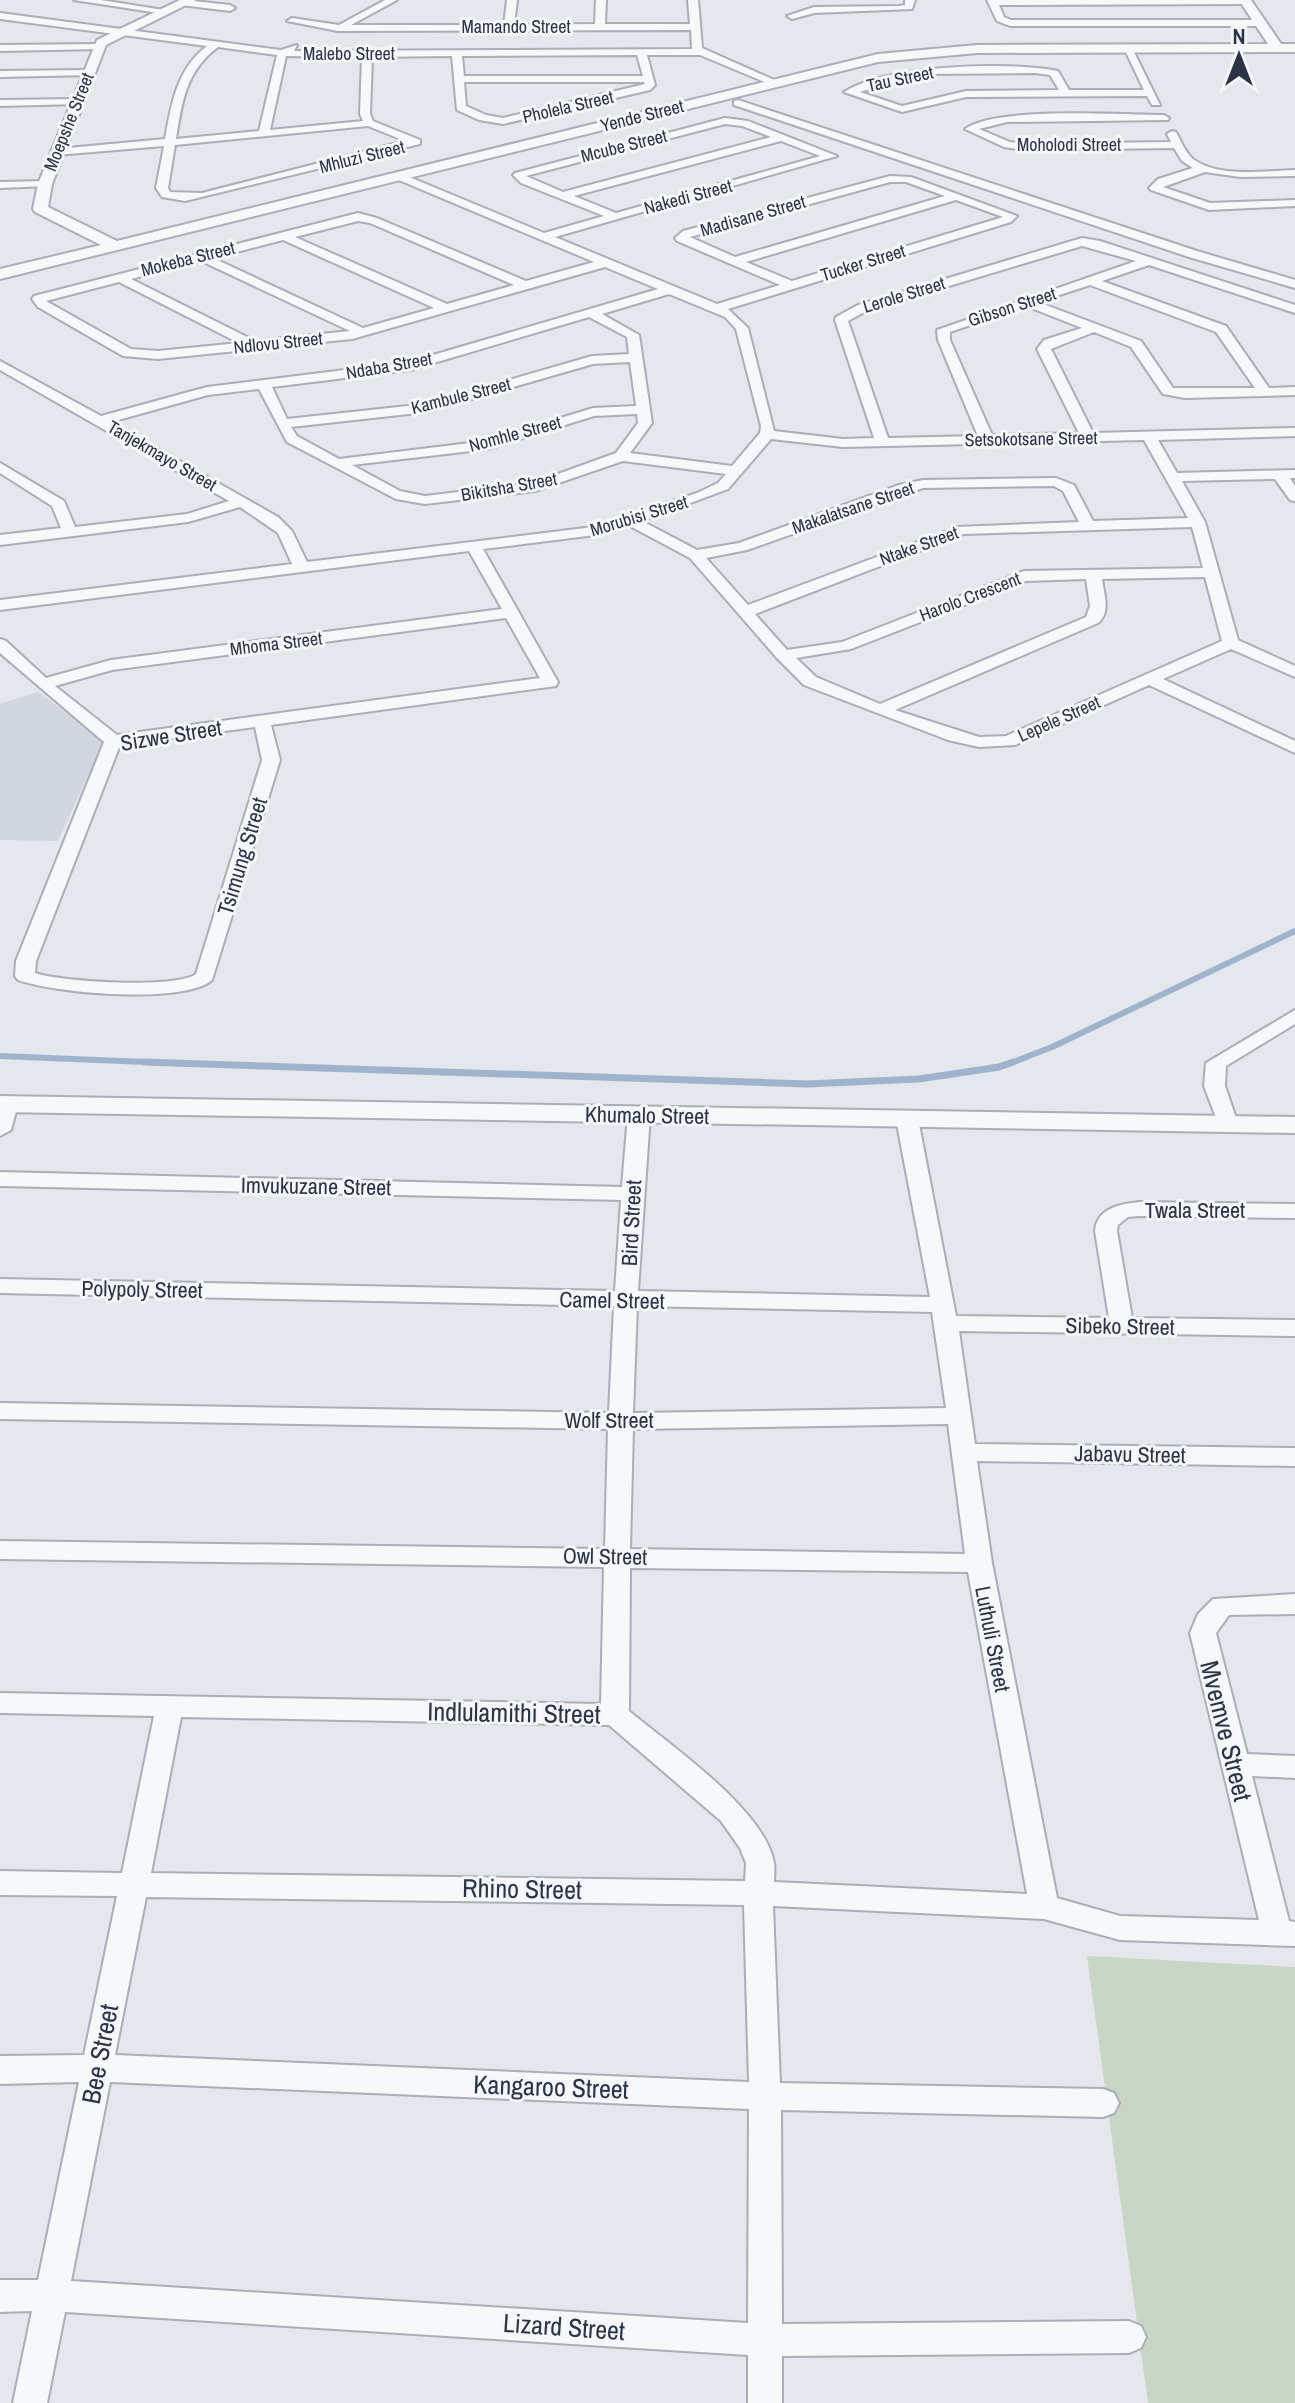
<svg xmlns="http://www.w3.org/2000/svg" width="1295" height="2403" viewBox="0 0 1295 2403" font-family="'Archivo Narrow',sans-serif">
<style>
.built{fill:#d2d6de}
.green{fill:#c9d6c5}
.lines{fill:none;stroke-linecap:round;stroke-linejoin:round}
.stream-far1{stroke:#9fb4cc;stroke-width:6}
.stream{stroke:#9fb4cc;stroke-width:7}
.minor-casing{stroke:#a9aeb7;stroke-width:4}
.tertiary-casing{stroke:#a9aeb7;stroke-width:4}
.minor{fill:#f7f8fa;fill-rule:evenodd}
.tertiary{fill:#f7f8fa;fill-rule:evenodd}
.labels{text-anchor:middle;stroke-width:6;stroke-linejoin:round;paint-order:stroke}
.far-street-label{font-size:18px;fill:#2b3445;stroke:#f4f6f9}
.street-label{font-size:22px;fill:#2b3445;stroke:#f4f6f9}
.near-street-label{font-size:26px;fill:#2b3445;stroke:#f4f6f9}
</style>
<rect width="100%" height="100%" fill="#e4e7ec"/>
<path class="built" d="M38 692 104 741 58 841 0 840V704Z"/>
<path class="green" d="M1087 1956 1295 1967V2403H1148Z"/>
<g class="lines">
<g class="stream-far1">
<path d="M0 1056 194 1064"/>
<path d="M1008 1064 1052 1047 1295 931"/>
</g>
<path class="stream" d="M144 1062 807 1084 919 1079 999 1067 1013 1062"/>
<defs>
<g id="minor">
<path d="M74 0H101L170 11 165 14Z"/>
<path d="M184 0 230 5 235 8 230 11 181 5Z"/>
<path d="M385 0H397L351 25H504L507 0H517L514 25 595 24 596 0H606L605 24H690L688 0H698L702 48 781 83 772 85 700 55H647L655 85 650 90 503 124 479 120 457 110 452 56 372 57 370 114 373 121 420 140V144L185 201 162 197 156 188 164 146 57 155 52 152 57 149 165 139C171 105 177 68 207 46L0 19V13L281 50 297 45 294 51 692 49 691 30 338 31 287 21 292 18 339 25ZM218 47 277 55 259 131 176 139C182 101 186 71 218 47ZM637 55 643 76H464L462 56ZM286 56 362 57 360 114 363 121 270 130ZM464 82H644L645 84 503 118 486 115 466 106ZM368 126 405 141 202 193 170 192 168 188 175 145Z"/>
<path d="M905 0H915L912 9 814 13 792 19 787 16 814 7 899 6 905 5Z"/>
<path d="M987 0H1250L1246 4 999 5 1004 17 1011 20H1261L1266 23 1261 26H1010L997 21Z"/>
<path d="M99 44 102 49 0 51V45Z"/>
<path d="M1123 46 1132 48 1160 105H1152L1147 96 966 97 902 112 844 92C885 65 1009 61 1058 71L1069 90H1144ZM1035 73 1050 75 1059 90 966 91 902 106 860 92 923 74Z"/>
<path d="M89 70 93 71V75L0 77V71Z"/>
<path d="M77 99 82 102 81 104 0 106V100Z"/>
<path d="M738 100 1197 251 1295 280V288L1189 257 734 105V101Z"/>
<path d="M1164 115 1169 118 1168 120 1007 122 979 129 1010 142 1025 144 1171 142 1167 134 1172 131 1176 132C1181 141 1185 152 1193 159 1218 178 1265 171 1295 170V176L1240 177 1205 172 1163 187 1210 203 1295 200V206L1209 210 1151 190 1149 188 1158 179 1193 168 1182 161 1174 148 1025 150 1004 147 965 129C996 106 1120 115 1164 115Z"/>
<path d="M725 118 748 121 837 156 555 237 717 304 780 285 677 241 675 238 683 231 890 176 911 177 1017 216 1011 222 728 309 748 328 774 431 843 439 874 438 835 320 836 317 858 305 1082 238 1100 241 1295 305V313L1149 265 1102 281 1226 326 1269 388 1295 387V395L1185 398 1163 394 1131 347 1094 332 1051 349 1093 433 1295 428V436L1158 440 1177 473 1295 470V478H1290L1295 486V501L1290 500 1275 479 1182 481 1205 522 1238 640 1295 666V677L1231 649 1163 679 1295 741V753L1149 685 1015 745 979 747 948 740 804 685 777 658 690 558 628 525 595 535 483 549 558 682 556 686 271 725 280 760 212 980C184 1005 53 993 18 980L15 976 16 961 104 742 0 653V639L6 641 46 678 111 660 502 609 469 551 0 610V600L292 564 278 533 240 507 188 522 0 545V535L61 528 52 506 0 473V463L64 501 75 527 187 514 229 501 0 370V361L101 416 207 387 409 362 658 289 605 267 352 339 158 359 123 356 38 307 32 299 34 296 358 213 377 218 526 281 594 262 394 178V174H402L544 233 604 216 521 183 513 175 515 173ZM725 124 742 126 771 137 563 192 526 176ZM781 141 820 156 616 213 574 196ZM890 182H906L945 196 735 257 690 237ZM956 200 1003 217 792 281 746 262ZM358 221 370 223 514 285 447 304 295 237ZM283 240 434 308 363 328 213 258ZM1082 246 1136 261 937 330 938 340 978 436 888 438 848 321 866 311ZM201 261 350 331 255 341 131 279ZM119 282 239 343 158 351 131 349 46 301ZM1090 285 1216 332 1255 388H1173L1141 341 1038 302ZM669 294 725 317 736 329 761 426 760 433 732 466 630 453 652 423 639 335 602 314ZM1026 306 1082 328 1044 340 1037 349 1079 433 992 435 950 340V332ZM589 317 627 337 629 354 592 356 426 404 287 419 272 387 410 370ZM630 362 636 406 593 408 486 441 339 459 297 436 291 427 427 412 593 364ZM259 389 287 442 396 499 425 504 535 491 623 461 726 474 718 483 697 493 593 527 307 562 292 531 278 517 111 422 208 395ZM637 414 638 423 616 453 533 483 425 496 400 491 352 465 488 449 594 416ZM771 439 843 447 1144 440 1188 518 1093 521 1074 485 1056 478 923 480 899 485 739 543 697 550 642 521 728 489ZM1054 486 1063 491 1079 522 957 527 748 605 706 558 747 550 923 488ZM1192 527 1203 568 1024 571 842 642 787 650 755 614 964 534ZM1205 577 1222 641 1006 736 979 737 895 710 1098 623C1111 612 1104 594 1102 579ZM1086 579 1090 606 1086 617 880 704 816 677 796 658 851 649 1026 581ZM506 618 540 678 117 735 55 686 112 670ZM255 727 262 760 196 974C176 989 60 982 35 973L36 961 120 745Z"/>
<path d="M45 181 51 184 49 186 0 188V182Z"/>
<path d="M1295 1010V1024L1226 1066 1225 1086 1238 1124 1234 1128H1220L1204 1086 1206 1063Z"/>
<path d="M8 1098 18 1104 11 1130 0 1136V1100Z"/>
<path d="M639 1109 650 1115 638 1291 930 1297 896 1119 907 1113 918 1119 956 1316 1109 1318 1095 1231C1097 1208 1120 1204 1139 1202L1295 1204V1218L1139 1216 1128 1217 1118 1225 1117 1231 1132 1318 1295 1320V1336L959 1331 975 1444 1295 1448V1466L977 1461 992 1563 1057 1898 1120 1916 1259 1920 1190 1633 1198 1614 1213 1599 1295 1594V1614L1229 1615 1216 1633 1247 1754 1295 1756V1778L1252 1776 1289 1921 1295 1922V1946L1120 1940 1044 1919 773 1906 780 2083 1103 2089 1114 2093 1119 2103 1114 2113 1103 2117 781 2110 782 2324 1129 2321 1141 2326 1146 2337 1141 2348 1129 2353 782 2356V2403H748V2355L65 2312 47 2403H13L32 2311 0 2312V2280H38L79 2082 0 2084V2056L84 2055 117 1896 0 1895V1871L122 1873 154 1716 0 1713V1693L601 1704 604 1567 0 1559V1541L605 1549 608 1429 0 1419V1403L609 1413 614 1306 0 1293V1279L615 1291 621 1200 0 1186V1172L622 1187 628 1115ZM637 1306 932 1312 946 1408 633 1413ZM948 1424 965 1554 630 1549 633 1429ZM630 1568 968 1572 1027 1894 774 1882C774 1876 775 1869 774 1863 765 1810 670 1745 629 1711ZM181 1717 609 1725 721 1821 740 1848 746 1863 745 1881 151 1873ZM146 1897 744 1905 749 2082 115 2055ZM110 2082 749 2109 748 2323 71 2281Z"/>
</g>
<g id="tertiary">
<path d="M180 0H196L106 45 52 184 48 207 117 241 878 54 977 45 1268 44 1239 0H1251L1281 44H1295V52L977 53 878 62 0 279V269L101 245 35 212 33 209 38 184 97 40Z"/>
<path d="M0 1096 1295 1117V1133L0 1112Z"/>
</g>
</defs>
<use href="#minor" class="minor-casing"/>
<use href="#tertiary" class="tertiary-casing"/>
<use href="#minor" class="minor"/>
<use href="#tertiary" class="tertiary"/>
</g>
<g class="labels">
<g class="far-street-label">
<text x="516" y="33">Mamando Street</text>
<text x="349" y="60">Malebo Street</text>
<text transform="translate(900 79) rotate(-12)" y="6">Tau Street</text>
<text transform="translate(568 107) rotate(-13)" y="6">Pholela Street</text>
<text transform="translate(642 116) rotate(-14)" y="6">Yende Street</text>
<text transform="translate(69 122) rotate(-68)" y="6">Moepshe Street</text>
<text x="1069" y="151">Moholodi Street</text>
<text transform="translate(624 146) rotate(-14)" y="6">Mcube Street</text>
<text transform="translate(362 157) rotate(-14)" y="6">Mhluzi Street</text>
<text transform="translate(688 197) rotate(-15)" y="6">Nakedi Street</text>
<text transform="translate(753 216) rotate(-16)" y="6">Madisane Street</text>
<text transform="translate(188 259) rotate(-14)" y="6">Mokeba Street</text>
<text transform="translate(863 263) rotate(-17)" y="6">Tucker Street</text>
<text transform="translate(904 295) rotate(-17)" y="6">Lerole Street</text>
<text transform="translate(1012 307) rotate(-18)" y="6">Gibson Street</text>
<text transform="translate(278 343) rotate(-6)" y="6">Ndlovu Street</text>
<text transform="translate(389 366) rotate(-10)" y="6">Ndaba Street</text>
<text transform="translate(461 396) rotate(-14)" y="6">Kambule Street</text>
<text transform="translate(515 434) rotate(-15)" y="6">Nomhle Street</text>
<text transform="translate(1031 439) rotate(-1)" y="6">Setsokotsane Street</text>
<text transform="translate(162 456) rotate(30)" y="6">Tanjekmayo Street</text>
<text transform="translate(509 487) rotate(-10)" y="6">Bikitsha Street</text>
<text transform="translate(853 508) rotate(-19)" y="6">Makalatsane Street</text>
<text transform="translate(639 516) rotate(-17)" y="6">Morubisi Street</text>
<text transform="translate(919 546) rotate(-20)" y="6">Ntake Street</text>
<text transform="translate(970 597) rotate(-21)" y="6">Harolo Crescent</text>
<text transform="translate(276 644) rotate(-7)" y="6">Mhoma Street</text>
<text transform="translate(1059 719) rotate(-24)" y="6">Lepele Street</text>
</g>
<g class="street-label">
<text transform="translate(171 735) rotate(-9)" y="8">Sizwe Street</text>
<text transform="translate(242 856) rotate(-73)" y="8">Tsimung Street</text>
<text transform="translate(647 1115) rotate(1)" y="8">Khumalo Street</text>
<text transform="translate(316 1186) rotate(1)" y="8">Imvukuzane Street</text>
<text x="1195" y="1218">Twala Street</text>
<text transform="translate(631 1223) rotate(-87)" y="8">Bird Street</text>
<text transform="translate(142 1289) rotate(1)" y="8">Polypoly Street</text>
<text transform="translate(612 1300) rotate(1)" y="8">Camel Street</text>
<text transform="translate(1120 1326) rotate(1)" y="8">Sibeko Street</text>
<text x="609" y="1428">Wolf Street</text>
<text transform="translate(1130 1454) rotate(1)" y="8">Jabavu Street</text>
<text transform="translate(605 1556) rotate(1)" y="8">Owl Street</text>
<text transform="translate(993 1639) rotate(79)" y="8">Luthuli Street</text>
</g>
<g class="near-street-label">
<text transform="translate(514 1713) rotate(1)" y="9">Indlulamithi Street</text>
<text transform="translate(1226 1731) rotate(76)" y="9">Mvemve Street</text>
<text transform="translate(522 1889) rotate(1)" y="9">Rhino Street</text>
<text transform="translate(100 2054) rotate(-79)" y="9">Bee Street</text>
<text transform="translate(551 2087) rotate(2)" y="9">Kangaroo Street</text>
<text transform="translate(564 2327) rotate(4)" y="9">Lizard Street</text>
</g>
</g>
<g transform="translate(1239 56)" stroke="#f4f6f9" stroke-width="6" paint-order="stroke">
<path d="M0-6L14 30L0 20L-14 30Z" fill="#2b3445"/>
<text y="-12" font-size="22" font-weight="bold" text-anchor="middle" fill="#2b3445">N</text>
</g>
</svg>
